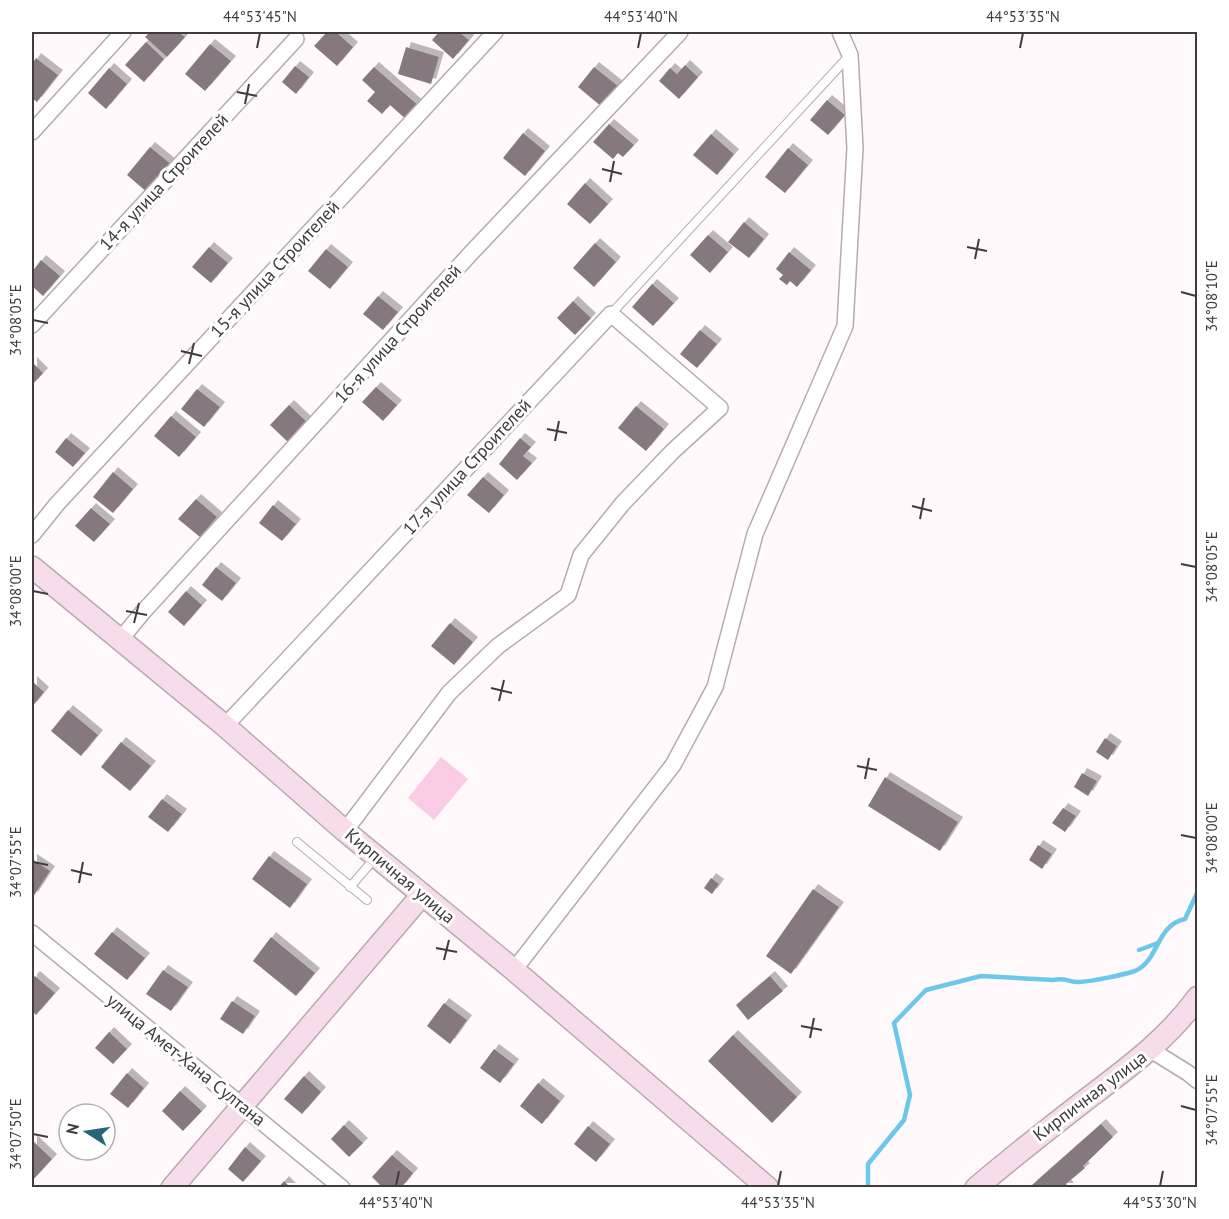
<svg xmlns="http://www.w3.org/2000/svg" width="1229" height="1219" viewBox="0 0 1229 1219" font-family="'PT Sans',sans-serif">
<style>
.green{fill:#facce3}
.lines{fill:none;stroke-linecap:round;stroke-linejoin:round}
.stream{stroke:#6cc8eb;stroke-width:4.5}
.building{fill:#85797f;filter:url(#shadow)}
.lane-casing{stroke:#b7aab0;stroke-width:10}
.street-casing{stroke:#b7aab0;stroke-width:18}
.secondary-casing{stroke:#b7aab0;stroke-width:24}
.lane{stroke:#fff;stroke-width:8}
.street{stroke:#fff;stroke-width:15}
.secondary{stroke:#f7ddeb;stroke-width:21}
.ticks{fill:none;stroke:#403b3d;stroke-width:2}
.labels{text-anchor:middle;stroke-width:6;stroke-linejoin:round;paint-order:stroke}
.street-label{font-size:18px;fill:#403b3d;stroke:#fff}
.neatline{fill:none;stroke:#403b3d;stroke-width:2}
.ticks-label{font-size:15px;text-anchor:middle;fill:#403b3d}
</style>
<defs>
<filter id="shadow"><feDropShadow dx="5" dy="-5" stdDeviation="0" flood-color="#0004"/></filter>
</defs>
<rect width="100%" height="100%" fill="#fff9fc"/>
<path class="green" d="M441 757 468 779 434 820 408 798Z"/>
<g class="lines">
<g class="stream">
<path d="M1139 950 1158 943"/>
<path d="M868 1188V1164L904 1120 910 1095 894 1023 926 990 981 976 1053 980C1067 977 1069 983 1080 982 1093 981 1123 975 1135 971 1159 961 1156 925 1185 919L1198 891"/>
</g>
</g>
<g class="building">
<path d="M150 32H178L185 37 167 57 145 37Z"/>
<path d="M327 32H336L353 47 337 66 314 46Z"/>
<path d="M439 32H459L469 40 453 59 432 40Z"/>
<path d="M146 42 164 59 144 82 125 65Z"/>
<path d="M210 44 231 61 205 91 185 74Z"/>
<path d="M406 47 439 57 431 84 398 74Z"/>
<path d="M36 58 58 75 37 102 32 98V64Z"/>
<path d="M685 65 698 77 679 99 659 81 670 68 677 74Z"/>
<path d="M295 66 309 77 296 94 282 82Z"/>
<path d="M374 67 420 107 408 121 390 105 382 114 367 101 375 92 362 80Z"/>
<path d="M594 67 618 86 602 107 578 87Z"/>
<path d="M109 68 127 84 106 109 88 93Z"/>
<path d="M827 100 845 115 828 135 810 120Z"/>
<path d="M609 124 634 145 623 157 618 153 613 159 593 142Z"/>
<path d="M523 133 545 151 525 176 503 158Z"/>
<path d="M711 134 734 154 717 175 693 155Z"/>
<path d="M150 147 172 165 148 193 127 175Z"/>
<path d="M788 148 808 165 785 193 765 177Z"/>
<path d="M585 183 608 204 590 224 567 204Z"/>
<path d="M744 222 764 239 749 258 728 242Z"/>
<path d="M708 235 728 252 710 273 690 255Z"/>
<path d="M595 243 616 262 594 287 573 268Z"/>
<path d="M209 247 228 263 211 283 192 267Z"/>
<path d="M326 249 348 267 330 289 308 271Z"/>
<path d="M789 252 811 270 797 287 790 281 787 285 779 279 783 275 776 269Z"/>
<path d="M41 260 60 276 43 296 32 286V272Z"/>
<path d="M652 284 674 303 653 326 632 307Z"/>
<path d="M378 296 398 312 383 330 363 314Z"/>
<path d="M573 301 591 318 575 335 557 318Z"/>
<path d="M700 330 717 344 697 368 680 354Z"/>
<path d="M32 362 43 373 32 385Z"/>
<path d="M376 387 397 405 383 421 362 402Z"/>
<path d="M197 389 220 407 204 427 181 409Z"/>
<path d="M289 405 308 423 289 443 270 425Z"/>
<path d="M636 406 664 429 646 451 618 428Z"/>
<path d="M171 416 196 437 179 457 154 436Z"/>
<path d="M66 438 85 453 73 467 55 452Z"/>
<path d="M520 438 531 447 523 456 532 463 517 480 499 464Z"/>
<path d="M113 472 133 489 113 513 93 497Z"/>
<path d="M483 477 504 495 489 513 467 495Z"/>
<path d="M196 499 217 517 200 537 178 519Z"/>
<path d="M273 505 296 524 282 541 259 523Z"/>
<path d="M91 508 110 524 94 542 75 526Z"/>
<path d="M216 567 236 583 222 601 202 585Z"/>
<path d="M186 591 202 605 184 626 168 612Z"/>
<path d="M450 623 473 642 454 665 431 646Z"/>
<path d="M32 681 44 692 32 707Z"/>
<path d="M68 710 98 735 81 756 51 731Z"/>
<path d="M1105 738 1117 746 1108 760 1096 752Z"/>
<path d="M121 742 151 766 130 791 101 767Z"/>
<path d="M1082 773 1097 781 1088 796 1074 787Z"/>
<path d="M885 777 958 822 940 851 868 806Z"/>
<path d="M162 799 182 814 168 832 148 817Z"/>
<path d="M1063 808 1076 816 1065 832 1052 823Z"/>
<path d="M1038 845 1052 854 1042 869 1029 860Z"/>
<path d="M269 856 307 884 290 908 252 879Z"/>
<path d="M32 859 50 871 33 897 32 896Z"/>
<path d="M711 878 719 884 712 894 704 888Z"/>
<path d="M813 889 839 907 791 974 766 956Z"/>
<path d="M112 932 145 958 127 980 94 954Z"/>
<path d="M271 937 315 973 296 996 253 961Z"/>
<path d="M163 970 188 987 171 1011 146 994Z"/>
<path d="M35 976 55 993 36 1015 32 1011V979Z"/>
<path d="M770 976 783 991 748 1020 736 1005Z"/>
<path d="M232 1001 255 1016 243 1034 220 1019Z"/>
<path d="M444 1003 467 1020 450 1044 427 1026Z"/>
<path d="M109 1032 127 1049 113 1064 95 1048Z"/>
<path d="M733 1035 797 1097 772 1123 708 1061Z"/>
<path d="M494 1049 514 1064 500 1083 480 1068Z"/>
<path d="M127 1073 144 1088 128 1108 110 1094Z"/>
<path d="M304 1076 321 1092 302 1114 284 1099Z"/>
<path d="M538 1083 560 1101 542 1124 520 1106Z"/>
<path d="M180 1091 202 1111 183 1131 162 1111Z"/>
<path d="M1101 1124 1113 1137 1083 1166 1085 1168 1066 1184 1069 1188H1035L1032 1185Z"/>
<path d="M344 1125 363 1143 349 1157 331 1139Z"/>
<path d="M588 1126 610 1144 596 1162 574 1144Z"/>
<path d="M32 1140 52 1159 32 1181Z"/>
<path d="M245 1147 261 1161 243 1182 228 1169Z"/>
<path d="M392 1155 413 1173 401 1188H383L372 1177Z"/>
<path d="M284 1181 291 1188H278Z"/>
</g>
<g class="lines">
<defs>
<g id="lane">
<path d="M611 314 848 57"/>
<path d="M297 842 367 900"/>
<path d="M350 887 375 858"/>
</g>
<g id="street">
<path d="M32 132 123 32"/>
<path d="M32 325 296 39"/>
<path d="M32 535 57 504 495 32"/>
<path d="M120 640 143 612 472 252 680 32"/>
<path d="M225 726 611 314 720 408 673 451 623 503 581 555 568 595 498 646 449 693 345 831"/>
<path d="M32 933 342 1188"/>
<path d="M514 970 673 765 715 687 755 534 845 326 855 148 850 55 840 32"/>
<path d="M1151 1050 1188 1073 1198 1081"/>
</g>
<g id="secondary">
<path d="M32 567 225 726 345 831 514 970 768 1188"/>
<path d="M172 1188 422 895"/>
<path d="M976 1188C1011 1158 1047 1130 1083 1102 1125 1070 1167 1040 1198 997"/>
</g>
</defs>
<use href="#lane" class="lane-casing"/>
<use href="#street" class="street-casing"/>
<use href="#secondary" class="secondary-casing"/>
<use href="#lane" class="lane"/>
<use href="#street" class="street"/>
<use href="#secondary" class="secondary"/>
</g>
<path class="ticks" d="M257 48 260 33M638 48 641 33M1020 48 1023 33M237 92 257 96M245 104 249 84M602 169 622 174M610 182 614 161M967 247 987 251M975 259 979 239M1181 292 1196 296M33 320 48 323M181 351 202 356M189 364 194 343M547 429 567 433M555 441 559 421M912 506 932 511M920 519 924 498M1181 564 1196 567M33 591 48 594M126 611 147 615M134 623 139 603M491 688 512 693M499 701 504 680M857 766 877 770M865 779 869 758M1181 835 1196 838M33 862 48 865M71 870 92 875M79 883 83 862M436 948 457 952M444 960 449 940M801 1026 822 1030M810 1038 814 1018M1181 1106 1196 1110M33 1134 48 1137M396 1186 399 1171M778 1186 781 1171M1160 1186 1163 1171"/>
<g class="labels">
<g class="street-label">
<text transform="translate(164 182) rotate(-47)" y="6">14-я улица Строителей</text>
<text transform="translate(275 269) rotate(-47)" y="6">15-я улица Строителей</text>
<text transform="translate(398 334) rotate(-48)" y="6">16-я улица Строителей</text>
<text transform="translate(467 467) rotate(-47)" y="6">17-я улица Строителей</text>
<text transform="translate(400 876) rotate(40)" y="6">Кирпичная улица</text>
<text transform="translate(186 1060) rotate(39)" y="6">улица Амет-Хана Султана</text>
<text transform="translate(1090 1096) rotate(-37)" y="6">Кирпичная улица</text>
</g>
</g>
<rect width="1229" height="1219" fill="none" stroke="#ffffff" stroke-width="66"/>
<g transform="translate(87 1132) rotate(282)"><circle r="28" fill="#ffffff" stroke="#b3b1b1" stroke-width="1.5"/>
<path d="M0-4.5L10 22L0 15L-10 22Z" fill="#26647a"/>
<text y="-9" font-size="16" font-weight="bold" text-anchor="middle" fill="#403b3d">N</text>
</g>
<rect x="33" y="33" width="1163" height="1153" class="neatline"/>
<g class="ticks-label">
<text x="260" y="22">44°53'45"N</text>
<text x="641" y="22">44°53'40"N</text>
<text x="1023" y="22">44°53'35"N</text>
<text transform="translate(1212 296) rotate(-90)" y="5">34°08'10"E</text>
<text transform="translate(16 320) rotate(-90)" y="5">34°08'05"E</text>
<text transform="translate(1212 567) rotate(-90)" y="5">34°08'05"E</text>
<text transform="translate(16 591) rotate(-90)" y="5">34°08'00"E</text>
<text transform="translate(1212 838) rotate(-90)" y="5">34°08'00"E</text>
<text transform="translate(16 862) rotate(-90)" y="5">34°07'55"E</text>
<text transform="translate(1212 1110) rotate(-90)" y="5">34°07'55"E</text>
<text transform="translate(16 1134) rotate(-90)" y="5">34°07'50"E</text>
<text x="396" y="1208">44°53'40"N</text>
<text x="778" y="1208">44°53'35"N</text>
<text x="1160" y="1208">44°53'30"N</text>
</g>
</svg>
